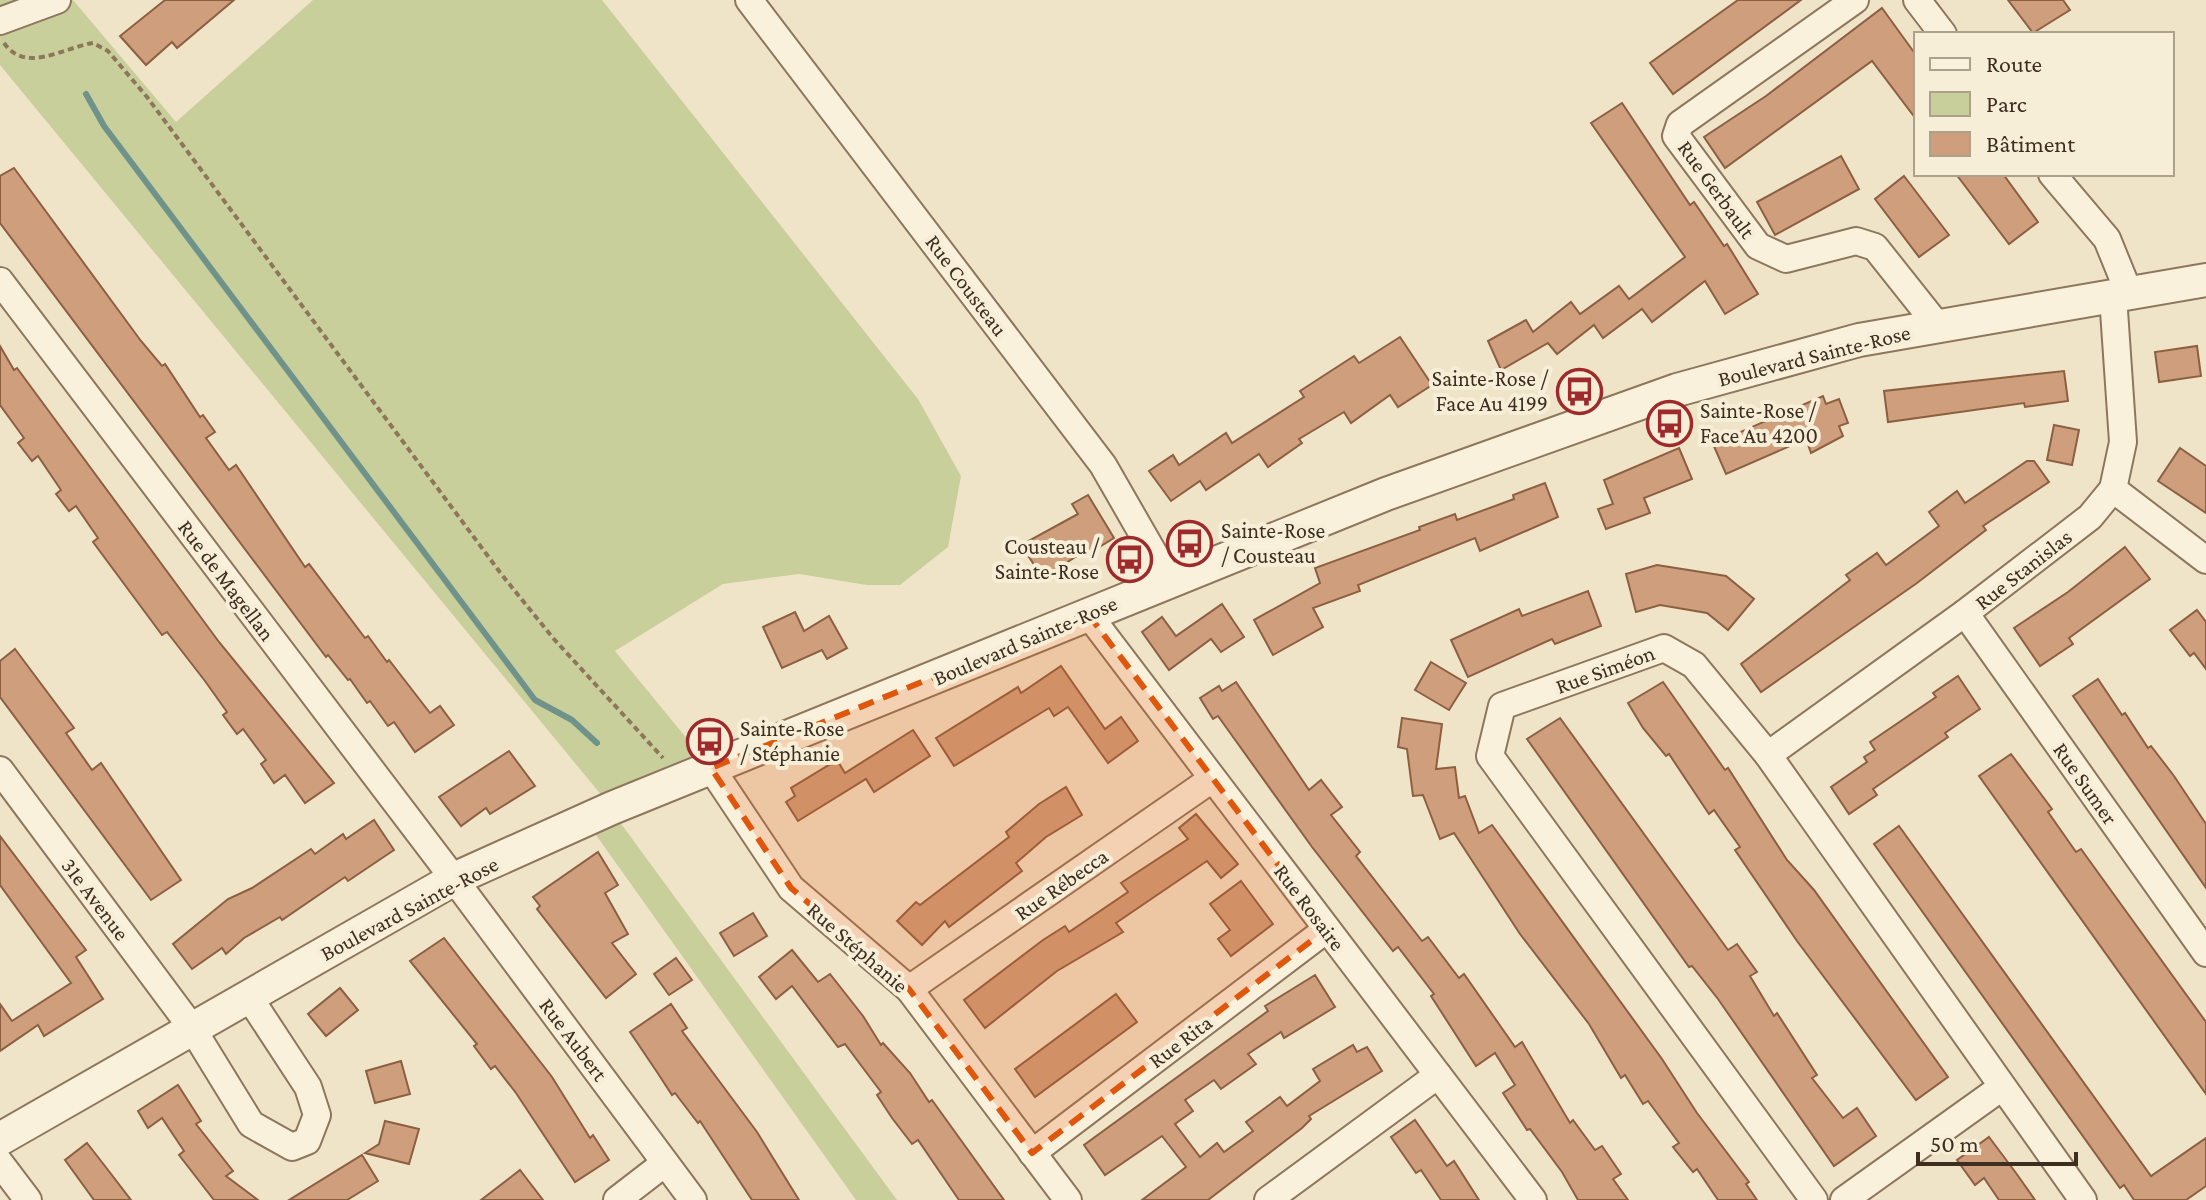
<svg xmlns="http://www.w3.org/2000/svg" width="2206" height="1200" viewBox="0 0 2206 1200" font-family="'Crimson Pro',serif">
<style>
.green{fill:#c9cf9b}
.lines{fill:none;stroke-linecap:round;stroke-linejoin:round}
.stream{stroke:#6f938a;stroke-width:6}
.building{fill:#cf9f7d;stroke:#8d5f41;stroke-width:2}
.minor-casing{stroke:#8d765c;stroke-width:30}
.tertiary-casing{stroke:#8d765c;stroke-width:36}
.path{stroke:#8d765c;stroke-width:4;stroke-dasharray:6 4;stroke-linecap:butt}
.minor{stroke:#faf1dc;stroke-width:26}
.tertiary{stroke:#faf1dc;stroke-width:32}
.marked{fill:#df570d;fill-opacity:0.2;stroke:#df570d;stroke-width:6;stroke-dasharray:16 10;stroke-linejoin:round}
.labels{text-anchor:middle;stroke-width:8;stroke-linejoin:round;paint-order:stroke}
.street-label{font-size:22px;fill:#3d2e20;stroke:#f7eed8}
.poi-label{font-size:22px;fill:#3d2e20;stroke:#f7eed8;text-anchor:start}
</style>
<rect width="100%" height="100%" fill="#f0e4c8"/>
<g class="green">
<path d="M0 0H73L176 122 313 0H602L918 399 961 476 948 547 900 585H867L799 574 723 584 615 651 711 768 612 808 0 65Z"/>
<path d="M611 810 897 1200H856L586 821Z"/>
</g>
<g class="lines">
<path class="stream" d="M86 94 104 126 535 700 572 720 597 743"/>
</g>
<g class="building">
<path d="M165 0H234L177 48 172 42 146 65 120 36Z"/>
<path d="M1738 0H1801L1673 94 1650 63Z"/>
<path d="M2008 0H2063L2070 10 2033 33Z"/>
<path d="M1882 8 1916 55V119L1872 61 1725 168 1704 137 1766 96Z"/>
<path d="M1622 103 1690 205 1694 202 1724 246 1727 244 1758 294 1725 314 1705 281 1652 322 1642 309 1603 338 1594 325 1557 354 1548 343 1501 370 1488 341 1526 320 1533 332 1571 302 1580 314 1619 286 1629 299 1685 257 1591 123Z"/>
<path d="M1841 156 1859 189 1775 235 1757 202Z"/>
<path d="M14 168 141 341 162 366 165 364 200 417 203 415 215 432 206 438 229 470 236 465 305 567 309 564 365 638 368 636 387 662 389 660 430 713 440 706 454 725 415 752 394 722 388 726 370 701 367 703 350 679 348 680 328 655 326 657 0 223V176Z"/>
<path d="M1956 174H2003L2038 222 2009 244Z"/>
<path d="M1904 176 1949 235 1919 257 1875 199Z"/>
<path d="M1400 337 1432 385 1398 407 1390 395 1351 423 1344 412 1299 439 1302 443 1268 467 1259 454 1206 490 1200 481 1171 501 1149 471 1173 455 1179 465 1226 433 1232 443 1304 397 1300 391 1354 356 1359 363Z"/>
<path d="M0 346 14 370 17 368 219 642 334 783 305 803 285 775 274 783 261 764 266 760 243 729 237 734 223 715 227 712 205 681 167 632 162 635 93 542 98 538 76 506 69 511 56 494 61 490 38 456 32 461 18 443 24 438 0 405Z"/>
<path d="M2197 346 2201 376 2159 382 2155 352Z"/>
<path d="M2064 371 2068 401 2025 407 2024 403 1888 422 1884 391Z"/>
<path d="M1823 396 1826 404 1839 399 1848 423 1839 426 1843 436 1811 453 1806 439 1726 474 1713 444Z"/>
<path d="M2054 425 2079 430 2072 465 2047 460Z"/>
<path d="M1679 448 1692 479 1644 498 1650 513 1606 529 1598 509 1613 504 1604 480Z"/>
<path d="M2180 448 2206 466V513L2158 481Z"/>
<path d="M2027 461H2034L2049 482 1983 526 1986 530 1917 583 1761 692 1741 664 1850 580 1846 575 1877 553 1886 565 1939 526 1929 512 1957 491 1965 503Z"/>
<path d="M1545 483 1558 517 1480 551 1475 538 1358 585 1360 591 1313 608 1323 627 1273 655 1254 620 1320 583 1315 568 1420 530 1419 527 1455 514 1457 520 1514 499 1513 495Z"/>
<path d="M1088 495 1114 538 1088 554 1086 550 1043 578 1021 545 1078 514 1072 504Z"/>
<path d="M2125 547 2150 579 2069 638 2073 644 2040 666 2014 628 2068 592Z"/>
<path d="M1657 565 1726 576 1754 599 1728 630 1707 613 1660 605 1636 612 1626 574Z"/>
<path d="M1588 591 1601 626 1555 644 1552 639 1468 677 1451 640 1519 609 1522 616Z"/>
<path d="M1222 604 1244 637 1221 652 1211 639 1169 670 1142 632 1162 617 1176 636Z"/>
<path d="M2197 610 2206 622V669L2194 653 2190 656 2170 630Z"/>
<path d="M795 612 804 631 829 616 847 648 827 659 822 650 782 668 763 627Z"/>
<path d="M15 649 74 728 66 733 92 770 101 763 181 880 151 900 0 697V661Z"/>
<path d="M1431 662 1466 683 1449 710 1415 690Z"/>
<path d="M1061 666 1105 729 1121 717 1138 741 1108 763 1068 707 1054 716 1049 708 954 766 936 738 1018 687 1021 693Z"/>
<path d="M1958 676 1980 709 1945 733 1948 737 1873 789 1877 795 1849 814 1831 787 1867 762 1864 757 1875 750 1870 742 1936 697 1933 693Z"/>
<path d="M2098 679 2122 715 2125 713 2148 748 2151 746 2174 776 2206 824V888L2073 696Z"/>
<path d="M1236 682 1309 790 1321 780 1342 807 1331 815 1360 852 1356 856 1422 941 1428 937 1459 978 1464 974 1515 1047 1522 1042 1570 1123 1573 1120 1595 1150 1602 1146 1621 1174 1613 1179 1628 1200H1578L1562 1172 1530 1129 1527 1130 1503 1093 1515 1085 1495 1053 1476 1066 1431 996 1434 994 1398 947 1393 951 1312 847 1218 716 1213 719 1200 698 1219 686 1222 691Z"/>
<path d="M1663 682 1725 770 1728 768 1787 860 1814 890 1948 1077 1916 1100 1797 941 1735 850 1740 847 1714 810 1709 814 1669 754 1666 756 1643 728 1628 703Z"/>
<path d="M1402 718 1442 724 1436 769 1455 767 1459 798 1465 796 1479 833 1492 825 1662 1059 1697 1113 1749 1182 1746 1184 1757 1200H1718L1697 1169 1693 1172 1673 1147 1679 1143 1648 1101 1643 1104 1625 1075 1621 1078 1589 1024 1520 934 1454 833 1440 839 1423 795 1413 796 1407 749 1398 747Z"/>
<path d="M1560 718 1728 950 1737 944 1757 972 1750 976 1774 1016 1777 1013 1817 1075 1812 1078 1843 1118 1857 1108 1876 1136 1834 1166 1718 999 1692 966 1689 967 1527 739Z"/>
<path d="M913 730 930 756 874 792 866 779 798 821 786 802 795 796 791 788 837 760 845 773Z"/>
<path d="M509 751 535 786 490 814 486 808 461 826 439 797Z"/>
<path d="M2011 754 2052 809 2048 812 2076 852 2081 849 2206 1022V1094L1979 776Z"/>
<path d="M1066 787 1082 815 1046 837 1016 863 1022 871 949 927 945 921 922 945 897 921 916 902 920 905 1009 837 1006 832 1039 804Z"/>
<path d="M1196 814 1238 864 1221 878 1207 861 1116 923 1123 932 1057 971 985 1028 964 1000 1043 940 1065 926 1069 932 1128 892 1121 883 1188 839 1179 828Z"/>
<path d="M374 820 394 850 348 881 345 877 282 920 280 917 244 938 226 954 222 948 192 969 173 944 228 899 252 888 311 849 315 854 343 834 346 839Z"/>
<path d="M1899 826 2151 1176 2206 1138V1186L2186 1200H2134L2124 1185 2120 1188 1874 844Z"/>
<path d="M0 836 86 950 76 957 103 999 44 1036 38 1025 0 1051V1004L12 1021 71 983 0 885Z"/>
<path d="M598 852 618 885 605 893 628 934 612 943 636 974 606 998 537 909 540 906 533 897Z"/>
<path d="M1241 881 1273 924 1231 956 1218 939 1230 930 1210 904Z"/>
<path d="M753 913 767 936 734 956 720 933Z"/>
<path d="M444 938 552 1077 590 1138 593 1135 609 1160 575 1182 516 1093 495 1066 491 1069 474 1046 477 1044 410 961Z"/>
<path d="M792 950 818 982 830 974 863 1016 881 1045 883 1043 910 1073 929 1102 932 1100 1004 1200H959L918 1140 912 1144 892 1118 877 1095 881 1092 845 1044 838 1047 792 986 776 999 759 977Z"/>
<path d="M676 958 692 980 669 995 654 974Z"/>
<path d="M1315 975 1335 1007 1284 1038 1281 1032 1248 1054 1256 1064 1221 1089 1214 1080 1185 1100 1193 1111 1175 1124 1200 1157 1217 1143 1224 1152 1253 1131 1246 1122 1280 1097 1287 1106 1320 1081 1313 1069 1353 1045 1357 1052 1367 1047 1382 1071 1309 1116 1311 1119 1302 1128 1208 1200H1142L1186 1167 1162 1136 1105 1175 1084 1145 1268 1011 1265 1006Z"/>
<path d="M340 988 358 1010 326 1036 308 1014Z"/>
<path d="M1116 994 1137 1022 1035 1097 1015 1069Z"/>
<path d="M671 1004 687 1028 682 1031 757 1132 799 1200H752L700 1121 698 1123 675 1093 672 1095 657 1072 630 1032Z"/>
<path d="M401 1061 410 1094 375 1103 366 1071Z"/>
<path d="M178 1085 201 1121 196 1124 233 1171 226 1176 258 1200H214L179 1155 184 1151 162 1118 148 1128 138 1111Z"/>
<path d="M1415 1120 1447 1166 1454 1161 1479 1200H1441L1421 1170 1416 1173 1391 1137Z"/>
<path d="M385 1121 419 1129 409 1164 365 1153 379 1144Z"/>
<path d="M1989 1137 2016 1173 2035 1200H1999L1984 1178 1975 1185 1957 1160Z"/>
<path d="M87 1143 108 1170 131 1200H94L65 1160Z"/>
<path d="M362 1155 378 1181 347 1200H289Z"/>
<path d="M520 1170 543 1200H481Z"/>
</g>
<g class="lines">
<defs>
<g id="minor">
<path d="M749 0 1103 465 1169 580"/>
<path d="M1855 0 1680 124 1676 136 1758 246 1786 259 1856 241 1875 247 1937 325"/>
<path d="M1917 0 1943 34"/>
<path d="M0 21 57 0"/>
<path d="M2052 174 2107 239 2129 293"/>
<path d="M0 281 454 879 693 1200"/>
<path d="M2113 489 2206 560"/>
<path d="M1965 613 2206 953"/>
<path d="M1088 614 1533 1200"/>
<path d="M1768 755 1965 613 2090 517 2113 489 2123 442 2113 296"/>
<path d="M711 768 791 888 909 989 1068 1200"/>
<path d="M0 770 192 1028 251 1124 292 1147 307 1141 317 1115 308 1087 249 997"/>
<path d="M909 989 1212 779"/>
<path d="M1032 1153 1327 929"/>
<path d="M0 1163 28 1200"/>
<path d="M617 1200 665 1163"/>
<path d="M1268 1200 1438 1075"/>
<path d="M1814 1200 1490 756 1502 706 1664 648 1694 665 1768 755 2083 1200"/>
<path d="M1844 1200 2002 1087"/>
</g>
<path id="tertiary" d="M0 1139 454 879 612 808 1386 494 1677 390 1859 340 2206 280"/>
</defs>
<use href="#minor" class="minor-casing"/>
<use href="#tertiary" class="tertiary-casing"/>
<path class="path" d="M4 43C26 74 62 48 93 43L108 51 147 97 502 575 553 638 663 758"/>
<use href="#minor" class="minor"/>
<use href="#tertiary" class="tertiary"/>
</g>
<path class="marked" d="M1088 614 1327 929 1032 1153 909 989 791 888 711 768Z"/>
<defs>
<symbol id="bus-ring" viewBox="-11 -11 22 22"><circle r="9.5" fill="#f7eed8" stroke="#9e2a2b" stroke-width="1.5"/><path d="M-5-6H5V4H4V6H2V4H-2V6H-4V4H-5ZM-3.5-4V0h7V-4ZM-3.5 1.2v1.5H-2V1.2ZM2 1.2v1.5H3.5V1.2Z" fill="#9e2a2b"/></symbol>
</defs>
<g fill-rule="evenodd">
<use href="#bus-ring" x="1554" y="366" width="51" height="51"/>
<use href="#bus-ring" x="1644" y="398" width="51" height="51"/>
<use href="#bus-ring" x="1164" y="518" width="51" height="51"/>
<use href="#bus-ring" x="1104" y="534" width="51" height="51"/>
<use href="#bus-ring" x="684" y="716" width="51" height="51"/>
</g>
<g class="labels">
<g class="street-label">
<text transform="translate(1717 189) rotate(54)" y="8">Rue Gerbault</text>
<text transform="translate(967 285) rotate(53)" y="8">Rue Cousteau</text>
<text transform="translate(1814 355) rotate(-14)" y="8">Boulevard Sainte-Rose</text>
<text transform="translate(2023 569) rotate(-38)" y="8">Rue Stanislas</text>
<text transform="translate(227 580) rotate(53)" y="8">Rue de Magellan</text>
<text transform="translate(1025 640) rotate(-23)" y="8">Boulevard Sainte-Rose</text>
<text transform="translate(1605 669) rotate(-20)" y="8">Rue Siméon</text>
<text transform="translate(2086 783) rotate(55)" y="8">Rue Sumer</text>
<text transform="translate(1061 884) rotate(-35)" y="8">Rue Rébecca</text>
<text transform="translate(96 899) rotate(53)" y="8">31e Avenue</text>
<text transform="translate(1310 907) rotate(53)" y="8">Rue Rosaire</text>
<text transform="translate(409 908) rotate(-28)" y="8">Boulevard Sainte-Rose</text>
<text transform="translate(858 947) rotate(41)" y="8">Rue Stéphanie</text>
<text transform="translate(574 1039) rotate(53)" y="8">Rue Aubert</text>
<text transform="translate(1180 1041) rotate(-37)" y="8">Rue Rita</text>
</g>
<g class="poi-label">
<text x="1548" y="386" text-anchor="end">Sainte-Rose /<tspan x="1548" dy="25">Face Au 4199</tspan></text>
<text x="1700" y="418">Sainte-Rose /<tspan x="1700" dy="25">Face Au 4200</tspan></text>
<text x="1221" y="538">Sainte-Rose<tspan x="1221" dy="25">/ Cousteau</tspan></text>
<text x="1099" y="554" text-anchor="end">Cousteau /<tspan x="1099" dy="25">Sainte-Rose</tspan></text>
<text x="740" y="736">Sainte-Rose<tspan x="740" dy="25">/ Stéphanie</tspan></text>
</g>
</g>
<rect x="1914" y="32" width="260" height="144" fill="#f7eed8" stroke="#ada18e" stroke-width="2"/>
<rect x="1930" y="58" width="40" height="12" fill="#faf1dc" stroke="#ada18e" stroke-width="2"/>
<text x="1986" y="72" font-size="24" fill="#3d2e20">Route</text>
<rect x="1930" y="92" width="40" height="24" fill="#c9cf9b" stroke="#ada18e" stroke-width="2"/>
<text x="1986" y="112" font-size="24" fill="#3d2e20">Parc</text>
<rect x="1930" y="132" width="40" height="24" fill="#cf9f7d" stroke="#ada18e" stroke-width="2"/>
<text x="1986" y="152" font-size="24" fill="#3d2e20">Bâtiment</text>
<path d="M1918 1152v12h158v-12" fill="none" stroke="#3d2e20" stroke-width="4"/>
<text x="1930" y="1152" font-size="24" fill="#3d2e20" stroke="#f7eed8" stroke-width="6" paint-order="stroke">50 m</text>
</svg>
